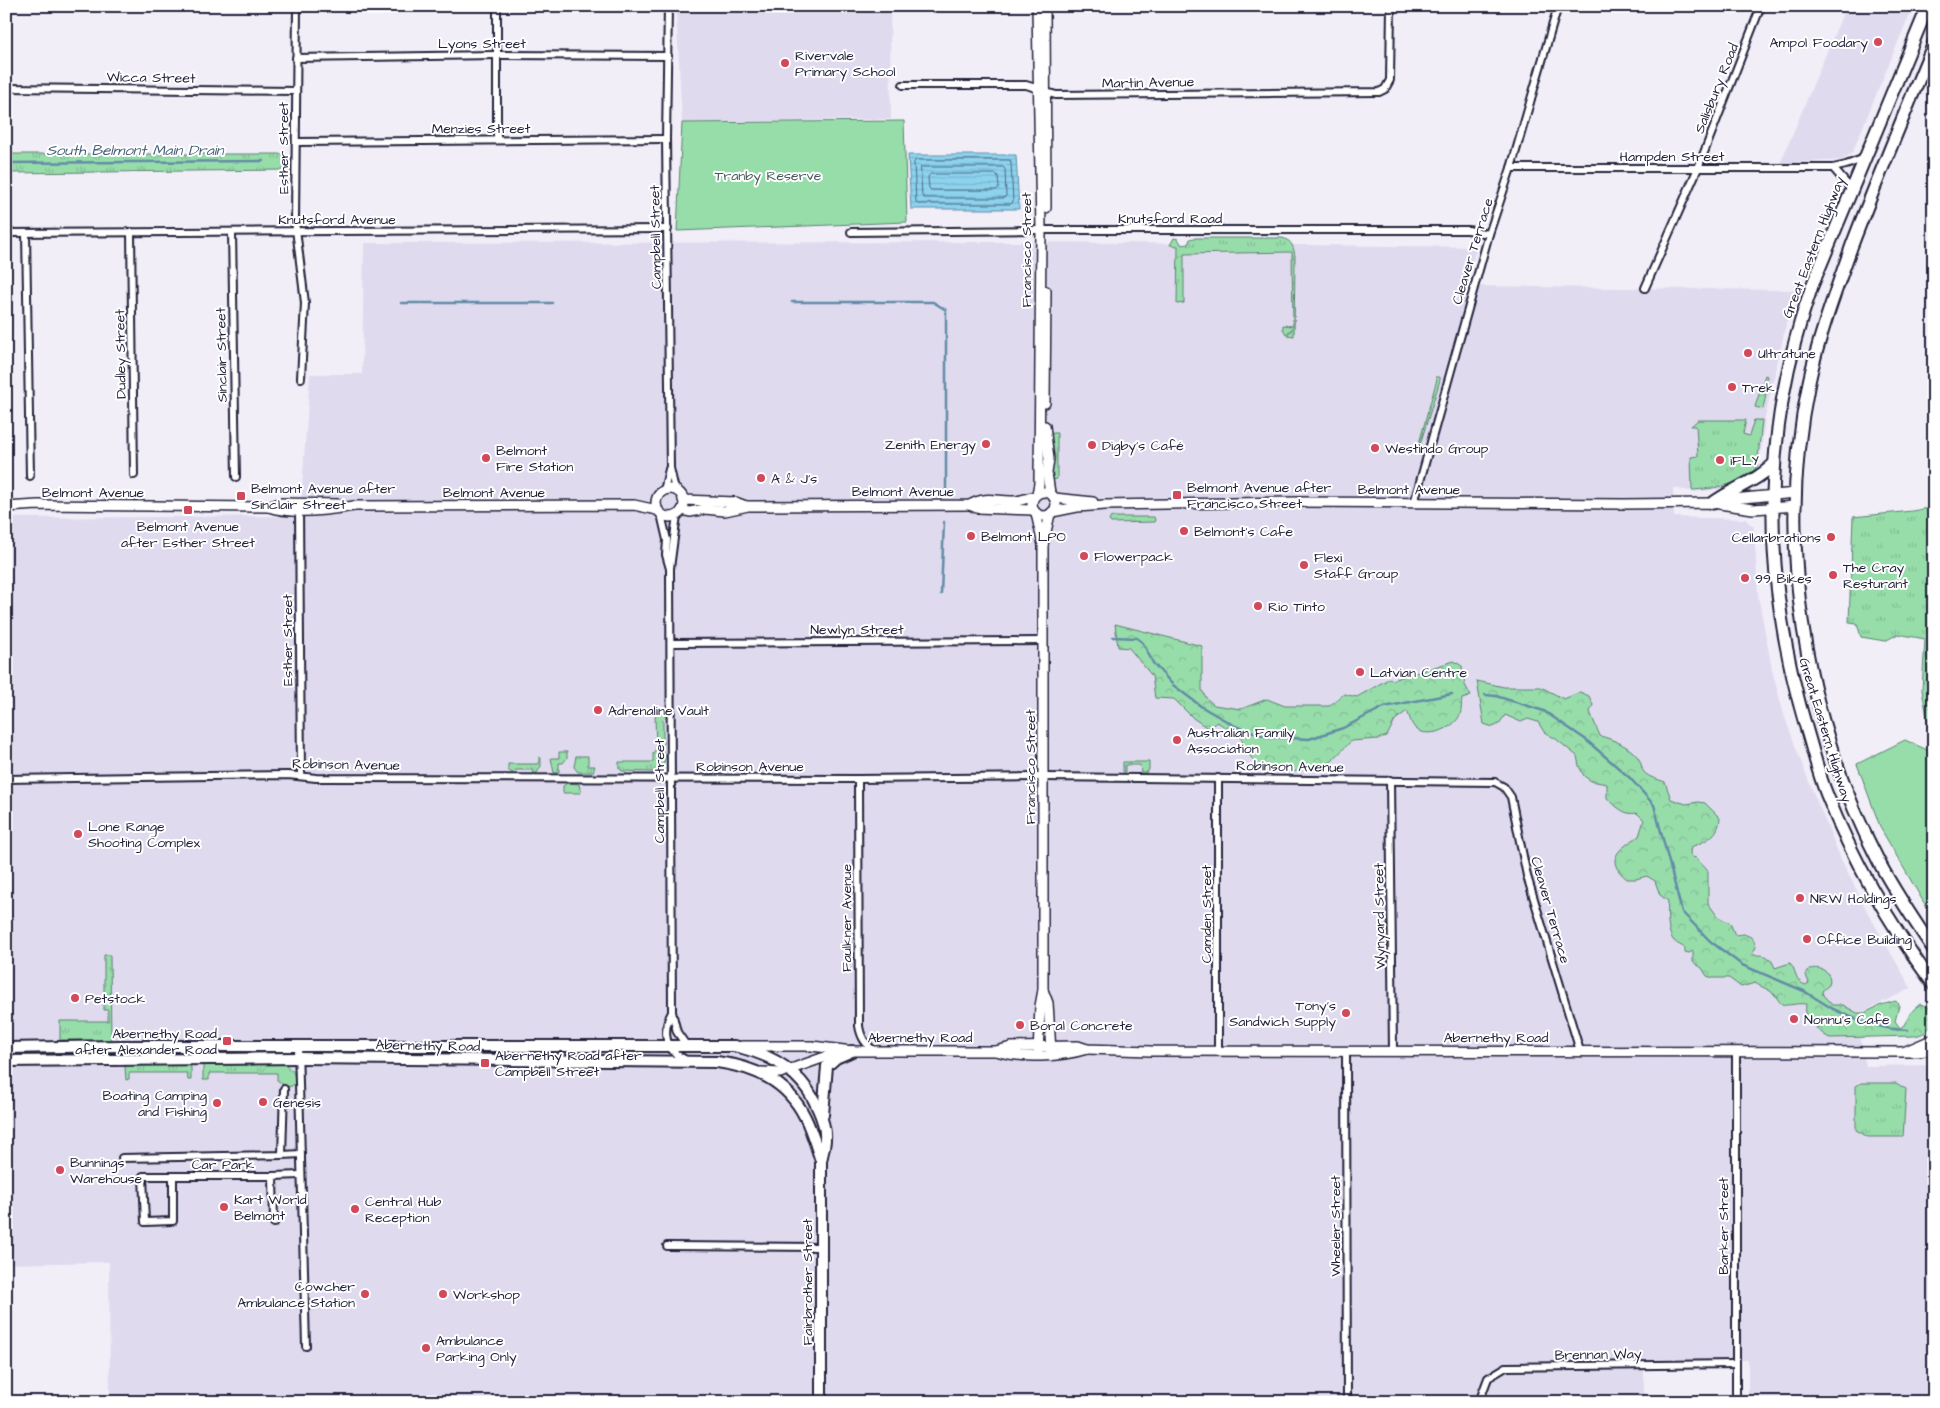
<svg xmlns="http://www.w3.org/2000/svg" width="1940" height="1408" viewBox="0 0 1940 1408" font-family="'Architects Daughter',sans-serif">
<style>
.built{fill:#e0daef;fill-rule:evenodd}
.grass{fill:url(#grass-tufts);stroke:#5c8072}
.forest{fill:url(#forest-crowns);stroke:#5c8072}
.park{fill:#97ddaa;stroke:#5c8072}
.water{fill:url(#water-rules);stroke:#628ca6}
.lines{fill:none;stroke-linecap:round;stroke-linejoin:round}
.shore{stroke:#4d6983;stroke-width:1}
.stream{stroke:#628ca6;stroke-width:2.5}
.minor-casing{stroke:#22223b;stroke-width:10}
.tertiary-casing{stroke:#22223b;stroke-width:12}
.secondary-casing{stroke:#22223b;stroke-width:12}
.primary-casing{stroke:#22223b;stroke-width:14}
.trunk-casing{stroke:#22223b;stroke-width:15}
.minor{stroke:#fff;stroke-width:6}
.tertiary{stroke:#fff;stroke-width:9}
.secondary{stroke:#fff;stroke-width:9}
.primary{stroke:#fff;stroke-width:10}
.trunk{stroke:#fff;stroke-width:11}
.poi-dot{fill:#d1495b;stroke:#fff;stroke-width:2}
.labels{text-anchor:middle;stroke-width:4;stroke-linejoin:round;paint-order:stroke}
.poi-label{font-size:14px;fill:#22223b;stroke:#fff;text-anchor:start}
.street-label{font-size:14px;fill:#22223b;stroke:#fff}
.park-label{font-size:14px;fill:#455a5c;stroke:#fff}
.water-label{font-size:15px;font-style:italic;fill:#47607a;stroke:#fff}
</style>
<defs>
<pattern id="grass-tufts" width="24" height="20" patternUnits="userSpaceOnUse" patternTransform="scale(1.25)"><rect width="24" height="20" fill="#97ddaa"/><path d="M3 7l-1-3M5 7V3M7 7l1-3M15 17l-1-3M17 17v-4M19 17l1-3" fill="none" stroke="#82bd93"/></pattern>
<pattern id="forest-crowns" width="20" height="18" patternUnits="userSpaceOnUse" patternTransform="scale(1.25)"><rect width="20" height="18" fill="#97ddaa"/><path d="M2 6a3 3 0 1 1 6 0M12 15a3 3 0 1 1 6 0" fill="none" stroke="#82bd93"/></pattern>
<pattern id="water-rules" width="6" height="5" patternUnits="userSpaceOnUse" patternTransform="scale(1.25)"><rect width="6" height="5" fill="#8dd3ee"/><path d="M0 2.5h6" fill="none" stroke="#79b5cd"/></pattern>
</defs>
<rect width="100%" height="100%" fill="#f1eef8"/>
<filter id="ink" filterUnits="userSpaceOnUse"><feTurbulence type="fractalNoise" baseFrequency=".02" numOctaves="2"/><feDisplacementMap in="SourceGraphic" scale="10" xChannelSelector="R" yChannelSelector="G"/><feConvolveMatrix kernelMatrix="1 2 1 2 8 2 1 2 1" color-interpolation-filters="sRGB"/></filter>
<g filter="url(#ink)">
<g class="built">
<path d="M676 6H890L891 119 682 123Z"/>
<path d="M1846 6H1913L1852 153 1842 160 1780 164Z"/>
<path d="M1037 242 1477 247 1465 286 1796 290 1786 324 1765 418 1759 468 1755 473 1721 489 1695 492 1673 488 1674 517 1745 519 1754 527 1758 595 1773 674 1785 718 1805 772 1841 859 1868 913 1911 988 1855 1016 1866 1066 1934 1065V1402H1748V1360H1644V1402H110L109 1262 6 1264V518L300 516 310 374H362L364 243ZM139 1154 285 1155H286L285 1159Z"/>
</g>
<g class="grass">
<path d="M6 154H285V170L6 173Z"/>
<path d="M1174 238 1178 239 1182 245 1188 244 1190 239 1194 238H1282C1292 240 1294 248 1295 257L1294 336 1287 335 1293 328 1286 334 1283 329V325L1293 326 1292 252 1184 254V303L1177 304 1178 246 1170 245Z"/>
<path d="M1765 375 1767 376 1766 384H1768L1763 409 1755 407Z"/>
<path d="M1435 377H1440V380L1419 448 1418 447 1437 379Z"/>
<path d="M1698 420H1746L1743 434 1749 436 1754 420H1762L1757 466C1747 485 1711 489 1692 490L1691 457 1698 456 1696 426H1691Z"/>
<path d="M1053 433H1057V479L1052 480 1051 472 1053 453 1050 437Z"/>
<path d="M1934 507V754L1922 690 1925 639 1898 634 1885 641 1861 637 1857 623 1849 622 1853 517 1912 511Z"/>
<path d="M658 712 663 713 666 717 663 720V752L666 754 663 766 654 772 622 771 619 768V762H653V753L656 749 655 716Z"/>
<path d="M559 752H567V758L563 763H559V772L554 773 551 758H559Z"/>
<path d="M576 756H588V766H595L593 772H578L574 767Z"/>
<path d="M539 757 541 758V766L537 773H533L532 770H516L512 773 508 770V764H539Z"/>
<path d="M1123 762H1149V770L1145 773H1141L1140 765H1125V772H1123Z"/>
<path d="M567 783 579 784 581 793H563V786Z"/>
<path d="M104 955H110L111 1040H60V1021H108V1010H104Z"/>
<path d="M129 1064H187L191 1067V1080H188L187 1073H129V1079L126 1080 125 1067Z"/>
<path d="M206 1064H283C293 1068 295 1073 295 1083L292 1086 286 1087 277 1080V1073H209V1080H203V1066Z"/>
<path d="M1861 1083H1896L1906 1089 1903 1137H1868L1856 1130V1086Z"/>
</g>
<g class="forest">
<path d="M1111 517H1154L1155 520 1154 522 1111 523 1109 521Z"/>
<path d="M1115 624 1202 646V690L1206 698 1214 705 1241 709 1267 699 1285 706H1329L1344 694 1357 697 1390 678 1392 680 1454 661 1462 666 1465 685 1471 696 1462 699C1461 704 1462 709 1460 715 1454 728 1432 737 1419 731 1411 727 1410 717 1407 711L1395 720 1387 736 1378 739 1351 741 1331 762 1293 772 1260 770 1248 753 1240 736 1217 722 1204 731 1206 727 1193 718 1174 699 1155 698 1152 676 1129 648 1118 647Z"/>
<path d="M1477 681 1504 687H1541L1564 699 1580 692 1589 696 1593 705 1590 712 1600 736C1613 739 1634 748 1640 761 1642 765 1641 769 1644 772 1649 778 1658 779 1665 782L1671 799 1686 804 1698 802 1705 803 1720 818C1719 836 1706 841 1691 847L1690 853 1692 857 1696 858 1708 871V903L1718 917 1730 923 1735 935 1744 934 1753 938 1756 947 1752 955C1764 955 1770 954 1775 968L1790 963C1797 970 1794 982 1806 985L1809 983 1806 975 1810 969C1822 966 1833 973 1829 985L1822 991 1823 995 1832 1005H1843L1857 1013H1864L1881 1005 1896 1001 1899 1006 1895 1021 1900 1028 1904 1025 1911 1012 1920 1004 1929 1007 1934 1013C1932 1027 1928 1034 1914 1036L1830 1038C1823 1036 1807 1020 1806 1012 1805 1010 1806 1007 1806 1004 1797 1003 1793 1005 1786 1005 1780 1005 1778 999 1775 995 1771 990 1761 987 1755 983L1741 987 1729 978H1713L1707 976 1702 968 1693 962V951L1689 953 1685 952V948C1682 946 1677 944 1674 941 1667 934 1667 911 1668 901L1660 895 1655 881 1647 876 1636 879H1627C1602 859 1621 848 1639 836L1644 820 1637 813C1624 816 1616 806 1607 798V784L1591 781 1584 776 1579 766 1577 756 1556 739 1544 732 1538 722 1528 719 1521 722 1505 715 1499 724 1493 727 1484 724Z"/>
</g>
<g class="park">
<path d="M904 121 907 222 677 231 682 123Z"/>
<path d="M1905 740 1934 753V920L1881 829 1857 764Z"/>
</g>
<path class="water" d="M908 155H1016L1019 209H911Z"/>
<g class="lines">
<g class="shore">
<path d="M916 160H1010L1011 163 1013 202 1011 204H917L916 202 914 163Z"/>
<path d="M921 167H1003L1005 169 1006 196 1004 198H924L922 195Z"/>
<path d="M931 174H996L998 176 999 188 996 190H931L929 188 928 177Z"/>
</g>
<g class="stream">
<path d="M6 163 263 161"/>
<path d="M792 302H933L946 310V492"/>
<path d="M401 303H552"/>
<path d="M941 594 944 522"/>
<path d="M1113 637 1137 638 1143 643 1153 663 1173 685 1202 707 1235 726 1269 737 1309 739 1343 728 1384 707 1452 694"/>
<path d="M1485 695 1496 696 1544 711 1585 739 1630 778 1654 805 1682 912 1710 941 1742 965 1804 991 1833 1009 1862 1022 1891 1029 1908 1030"/>
</g>
<defs>
<g id="minor">
<path d="M297 6 295 221 305 303 301 378"/>
<path d="M497 6V140"/>
<path d="M668 6 666 139 670 468 675 490"/>
<path d="M296 58 496 55 668 56"/>
<path d="M903 85H1026C1037 88 1045 92 1056 95L1379 92 1385 89 1390 80 1391 6"/>
<path d="M6 88 296 91"/>
<path d="M297 142 666 139"/>
<path d="M1511 168H1833L1846 165 1865 158"/>
<path d="M1833 168 1852 190"/>
<path d="M131 232 134 475"/>
<path d="M232 232 236 477"/>
<path d="M851 232 1046 230H1468L1489 234"/>
<path d="M6 233 668 229"/>
<path d="M26 233 30 476"/>
<path d="M1645 288 1698 168 1761 6"/>
<path d="M664 491 669 469"/>
<path d="M1414 503 1489 234 1511 168 1558 6"/>
<path d="M299 507 301 776"/>
<path d="M661 514 667 540 666 555 670 569 672 1012 677 1032 686 1045"/>
<path d="M670 568 677 515"/>
<path d="M671 643 1044 641"/>
<path d="M6 779 288 775 316 778 858 779 1044 777 1495 782 1504 787 1511 797 1527 876 1580 1051"/>
<path d="M858 779 859 1026C861 1038 865 1043 874 1051"/>
<path d="M1390 780 1393 1051"/>
<path d="M672 1012C664 1026 663 1043 676 1054 679 1056 683 1058 686 1060"/>
<path d="M298 1046 306 1346"/>
<path d="M1218 1051V778"/>
<path d="M1346 1051 1347 1402"/>
<path d="M1736 1051V1402"/>
<path d="M282 1155 301 1154"/>
<path d="M122 1158 282 1155 284 1089"/>
<path d="M173 1176V1221L145 1222 143 1176H273"/>
<path d="M274 1223 273 1176 301 1175"/>
<path d="M667 1246 821 1247"/>
<path d="M1479 1402 1488 1378 1506 1367 1736 1364"/>
</g>
<g id="tertiary">
<path d="M1045 6 1046 208"/>
<path d="M1045 403 1046 291"/>
<path d="M1045 426 1049 459 1047 473 1050 493"/>
<path d="M1037 494 1039 484 1041 230 1037 6"/>
<path d="M1036 513 1043 545V990L1040 1006 1038 1055"/>
<path d="M1043 545 1050 514"/>
<path d="M1043 990 1048 1003 1051 1051"/>
<path d="M742 1046H812L852 1051H996L1011 1047 1078 1046 1087 1049 1151 1051 1917 1052 1934 1050"/>
<path d="M996 1051C1022 1059 1061 1057 1087 1049"/>
<path d="M1906 1051 1934 1039"/>
<path d="M761 1072 780 1073 839 1052"/>
</g>
<g id="secondary">
<circle cx="670" cy="503" r="14"/>
<circle cx="1044" cy="504" r="12"/>
<path d="M1054 498 1093 502"/>
<path d="M683 500 735 502 746 506"/>
<path d="M1722 500 1796 493"/>
<path d="M970 505 977 508 1033 510"/>
<path d="M6 507 38 505 269 507 280 503 339 504"/>
<path d="M269 507C292 515 330 510 354 506L634 505 657 510"/>
<path d="M682 510 690 512 705 509 725 511 748 506 970 505C987 495 997 502 1014 501 1021 501 1026 498 1033 497"/>
<path d="M1052 512 1077 507 1105 505 1298 502 1624 504 1713 503 1753 509 1796 506"/>
</g>
<g id="primary">
<path d="M6 1048 120 1046H734C772 1054 803 1072 818 1109 822 1118 826 1129 825 1139 825 1146 822 1154 821 1162V1402"/>
<path d="M6 1061 299 1058 717 1062C755 1067 787 1081 805 1117 812 1131 816 1146 821 1161"/>
<path d="M823 1115 827 1066 836 1058 852 1051"/>
</g>
<g id="trunk">
<path d="M1928 6 1812 286C1759 437 1762 582 1808 734 1814 754 1819 776 1827 795 1854 863 1891 926 1934 985"/>
<path d="M1934 43C1906 110 1878 177 1852 245 1836 290 1819 335 1809 382 1775 545 1804 718 1880 864 1896 894 1915 922 1934 950"/>
<path d="M1713 503C1733 488 1756 482 1774 464"/>
</g>
</defs>
<use href="#minor" class="minor-casing"/>
<use href="#tertiary" class="tertiary-casing"/>
<use href="#secondary" class="secondary-casing"/>
<use href="#primary" class="primary-casing"/>
<use href="#trunk" class="trunk-casing"/>
<use href="#minor" class="minor"/>
<use href="#tertiary" class="tertiary"/>
<use href="#secondary" class="secondary"/>
<use href="#primary" class="primary"/>
<use href="#trunk" class="trunk"/>
</g>
</g>
<g class="poi-dot">
<circle cx="1878" cy="42" r="5"/>
<circle cx="785" cy="63" r="5"/>
<circle cx="1748" cy="353" r="5"/>
<circle cx="1732" cy="387" r="5"/>
<circle cx="986" cy="444" r="5"/>
<circle cx="1092" cy="445" r="5"/>
<circle cx="1375" cy="448" r="5"/>
<circle cx="486" cy="458" r="5"/>
<circle cx="1720" cy="460" r="5"/>
<circle cx="761" cy="478" r="5"/>
<rect x="1172" y="490" width="10" height="10" rx="2.5"/>
<rect x="236" y="491" width="10" height="10" rx="2.5"/>
<rect x="183" y="505" width="10" height="10" rx="2.5"/>
<circle cx="1184" cy="531" r="5"/>
<circle cx="971" cy="536" r="5"/>
<circle cx="1831" cy="537" r="5"/>
<circle cx="1084" cy="556" r="5"/>
<circle cx="1304" cy="565" r="5"/>
<circle cx="1833" cy="575" r="5"/>
<circle cx="1745" cy="578" r="5"/>
<circle cx="1258" cy="606" r="5"/>
<circle cx="1360" cy="672" r="5"/>
<circle cx="598" cy="710" r="5"/>
<circle cx="1177" cy="740" r="5"/>
<circle cx="78" cy="834" r="5"/>
<circle cx="1800" cy="898" r="5"/>
<circle cx="1807" cy="939" r="5"/>
<circle cx="75" cy="998" r="5"/>
<circle cx="1346" cy="1013" r="5"/>
<circle cx="1794" cy="1019" r="5"/>
<circle cx="1020" cy="1025" r="5"/>
<rect x="222" y="1036" width="10" height="10" rx="2.5"/>
<rect x="480" y="1058" width="10" height="10" rx="2.5"/>
<circle cx="263" cy="1102" r="5"/>
<circle cx="217" cy="1103" r="5"/>
<circle cx="60" cy="1170" r="5"/>
<circle cx="224" cy="1207" r="5"/>
<circle cx="355" cy="1209" r="5"/>
<circle cx="365" cy="1294" r="5"/>
<circle cx="443" cy="1294" r="5"/>
<circle cx="426" cy="1348" r="5"/>
</g>
<g class="labels">
<g class="poi-label">
<text x="1868" y="47" text-anchor="end">Ampol Foodary</text>
<text x="795" y="60">Rivervale<tspan x="795" dy="16">Primary School</tspan></text>
<text x="1758" y="358">Ultratune</text>
<text x="1742" y="392">Trek</text>
<text x="976" y="449" text-anchor="end">Zenith Energy</text>
<text x="1102" y="450">Digby's Café</text>
<text x="1385" y="453">Westindo Group</text>
<text x="496" y="455">Belmont<tspan x="496" dy="16">Fire Station</tspan></text>
<text x="1730" y="465">iFLY</text>
<text x="771" y="483">A &amp; J's</text>
<text x="1187" y="492">Belmont Avenue after<tspan x="1187" dy="16">Francisco Street</tspan></text>
<text x="251" y="493">Belmont Avenue after<tspan x="251" dy="16">Sinclair Street</tspan></text>
<text x="188" y="531" text-anchor="middle">Belmont Avenue<tspan x="188" dy="16">after Esther Street</tspan></text>
<text x="1194" y="536">Belmont's Cafe</text>
<text x="981" y="541">Belmont LPO</text>
<text x="1821" y="542" text-anchor="end">Cellarbrations</text>
<text x="1094" y="561">Flowerpack</text>
<text x="1314" y="562">Flexi<tspan x="1314" dy="16">Staff Group</tspan></text>
<text x="1843" y="572">The Cray<tspan x="1843" dy="16">Resturant</tspan></text>
<text x="1755" y="583">99 Bikes</text>
<text x="1268" y="611">Rio Tinto</text>
<text x="1370" y="677">Latvian Centre</text>
<text x="608" y="715">Adrenaline Vault</text>
<text x="1187" y="737">Australian Family<tspan x="1187" dy="16">Association</tspan></text>
<text x="88" y="831">Lone Range<tspan x="88" dy="16">Shooting Complex</tspan></text>
<text x="1810" y="903">NRW Holdings</text>
<text x="1817" y="944">Office Building</text>
<text x="85" y="1003">Petstock</text>
<text x="1336" y="1010" text-anchor="end">Tony's<tspan x="1336" dy="16">Sandwich Supply</tspan></text>
<text x="1804" y="1024">Nonnu's Cafe</text>
<text x="1030" y="1030">Boral Concrete</text>
<text x="217" y="1038" text-anchor="end">Abernethy Road<tspan x="217" dy="16">after Alexander Road</tspan></text>
<text x="495" y="1060">Abernethy Road after<tspan x="495" dy="16">Campbell Street</tspan></text>
<text x="207" y="1100" text-anchor="end">Boating Camping<tspan x="207" dy="16">and Fishing</tspan></text>
<text x="273" y="1107">Genesis</text>
<text x="70" y="1167">Bunnings<tspan x="70" dy="16">Warehouse</tspan></text>
<text x="234" y="1204">Kart World<tspan x="234" dy="16">Belmont</tspan></text>
<text x="365" y="1206">Central Hub<tspan x="365" dy="16">Reception</tspan></text>
<text x="355" y="1291" text-anchor="end">Cowcher<tspan x="355" dy="16">Ambulance Station</tspan></text>
<text x="453" y="1299">Workshop</text>
<text x="436" y="1345">Ambulance<tspan x="436" dy="16">Parking Only</tspan></text>
</g>
<g class="street-label">
<text x="482" y="48">Lyons Street</text>
<text transform="translate(151 77) rotate(1)" y="5">Wicca Street</text>
<text transform="translate(1148 82) rotate(-1)" y="5">Martin Avenue</text>
<text transform="translate(1716 88) rotate(-68)" y="5">Salisbury Road</text>
<text x="481" y="133">Menzies Street</text>
<text transform="translate(283 148) rotate(-90)" y="5">Esther Street</text>
<text x="1672" y="161">Hampden Street</text>
<text x="1170" y="223">Knutsford Road</text>
<text x="337" y="224">Knutsford Avenue</text>
<text transform="translate(655 237) rotate(-91)" y="5">Campbell Street</text>
<text transform="translate(1813 247) rotate(-69)" y="5">Great Eastern Highway</text>
<text transform="translate(1026 250) rotate(-90)" y="5">Francisco Street</text>
<text transform="translate(1472 251) rotate(-73)" y="5">Cleaver Terrace</text>
<text transform="translate(120 354) rotate(-91)" y="5">Dudley Street</text>
<text transform="translate(221 355) rotate(-91)" y="5">Sinclair Street</text>
<text x="1409" y="494">Belmont Avenue</text>
<text x="903" y="496">Belmont Avenue</text>
<text x="93" y="497">Belmont Avenue</text>
<text x="494" y="497">Belmont Avenue</text>
<text x="857" y="634">Newlyn Street</text>
<text transform="translate(287 640) rotate(-90)" y="5">Esther Street</text>
<text transform="translate(1826 730) rotate(73)" y="5">Great Eastern Highway</text>
<text transform="translate(346 764) rotate(1)" y="5">Robinson Avenue</text>
<text x="750" y="771">Robinson Avenue</text>
<text transform="translate(1290 766) rotate(1)" y="5">Robinson Avenue</text>
<text transform="translate(1030 767) rotate(-90)" y="5">Francisco Street</text>
<text transform="translate(659 791) rotate(-90)" y="5">Campbell Street</text>
<text transform="translate(1551 910) rotate(74)" y="5">Cleaver Terrace</text>
<text transform="translate(1206 914) rotate(-90)" y="5">Camden Street</text>
<text transform="translate(1379 916) rotate(-91)" y="5">Wynyard Street</text>
<text transform="translate(846 918) rotate(-90)" y="5">Faulkner Avenue</text>
<text x="920" y="1042">Abernethy Road</text>
<text x="1496" y="1042">Abernethy Road</text>
<text transform="translate(428 1045) rotate(1)" y="5">Abernethy Road</text>
<text x="223" y="1169">Car Park</text>
<text transform="translate(1335 1226) rotate(-90)" y="5">Wheeler Street</text>
<text transform="translate(1723 1226) rotate(-90)" y="5">Barker Street</text>
<text transform="translate(807 1282) rotate(-90)" y="5">Fairbrother Street</text>
<text transform="translate(1598 1354) rotate(-1)" y="5">Brennan Way</text>
</g>
<g class="park-label">
<text x="768" y="180">Tranby Reserve</text>
</g>
<g class="water-label">
<text x="135" y="155">South Belmont Main Drain</text>
</g>
</g>
<rect width="1940" height="1408" fill="none" stroke="#fff" stroke-width="25"/>
<rect x="12" y="12" width="1915" height="1383" fill="none" stroke="#22223b" stroke-width="2" filter="url(#ink)"/>
</svg>
